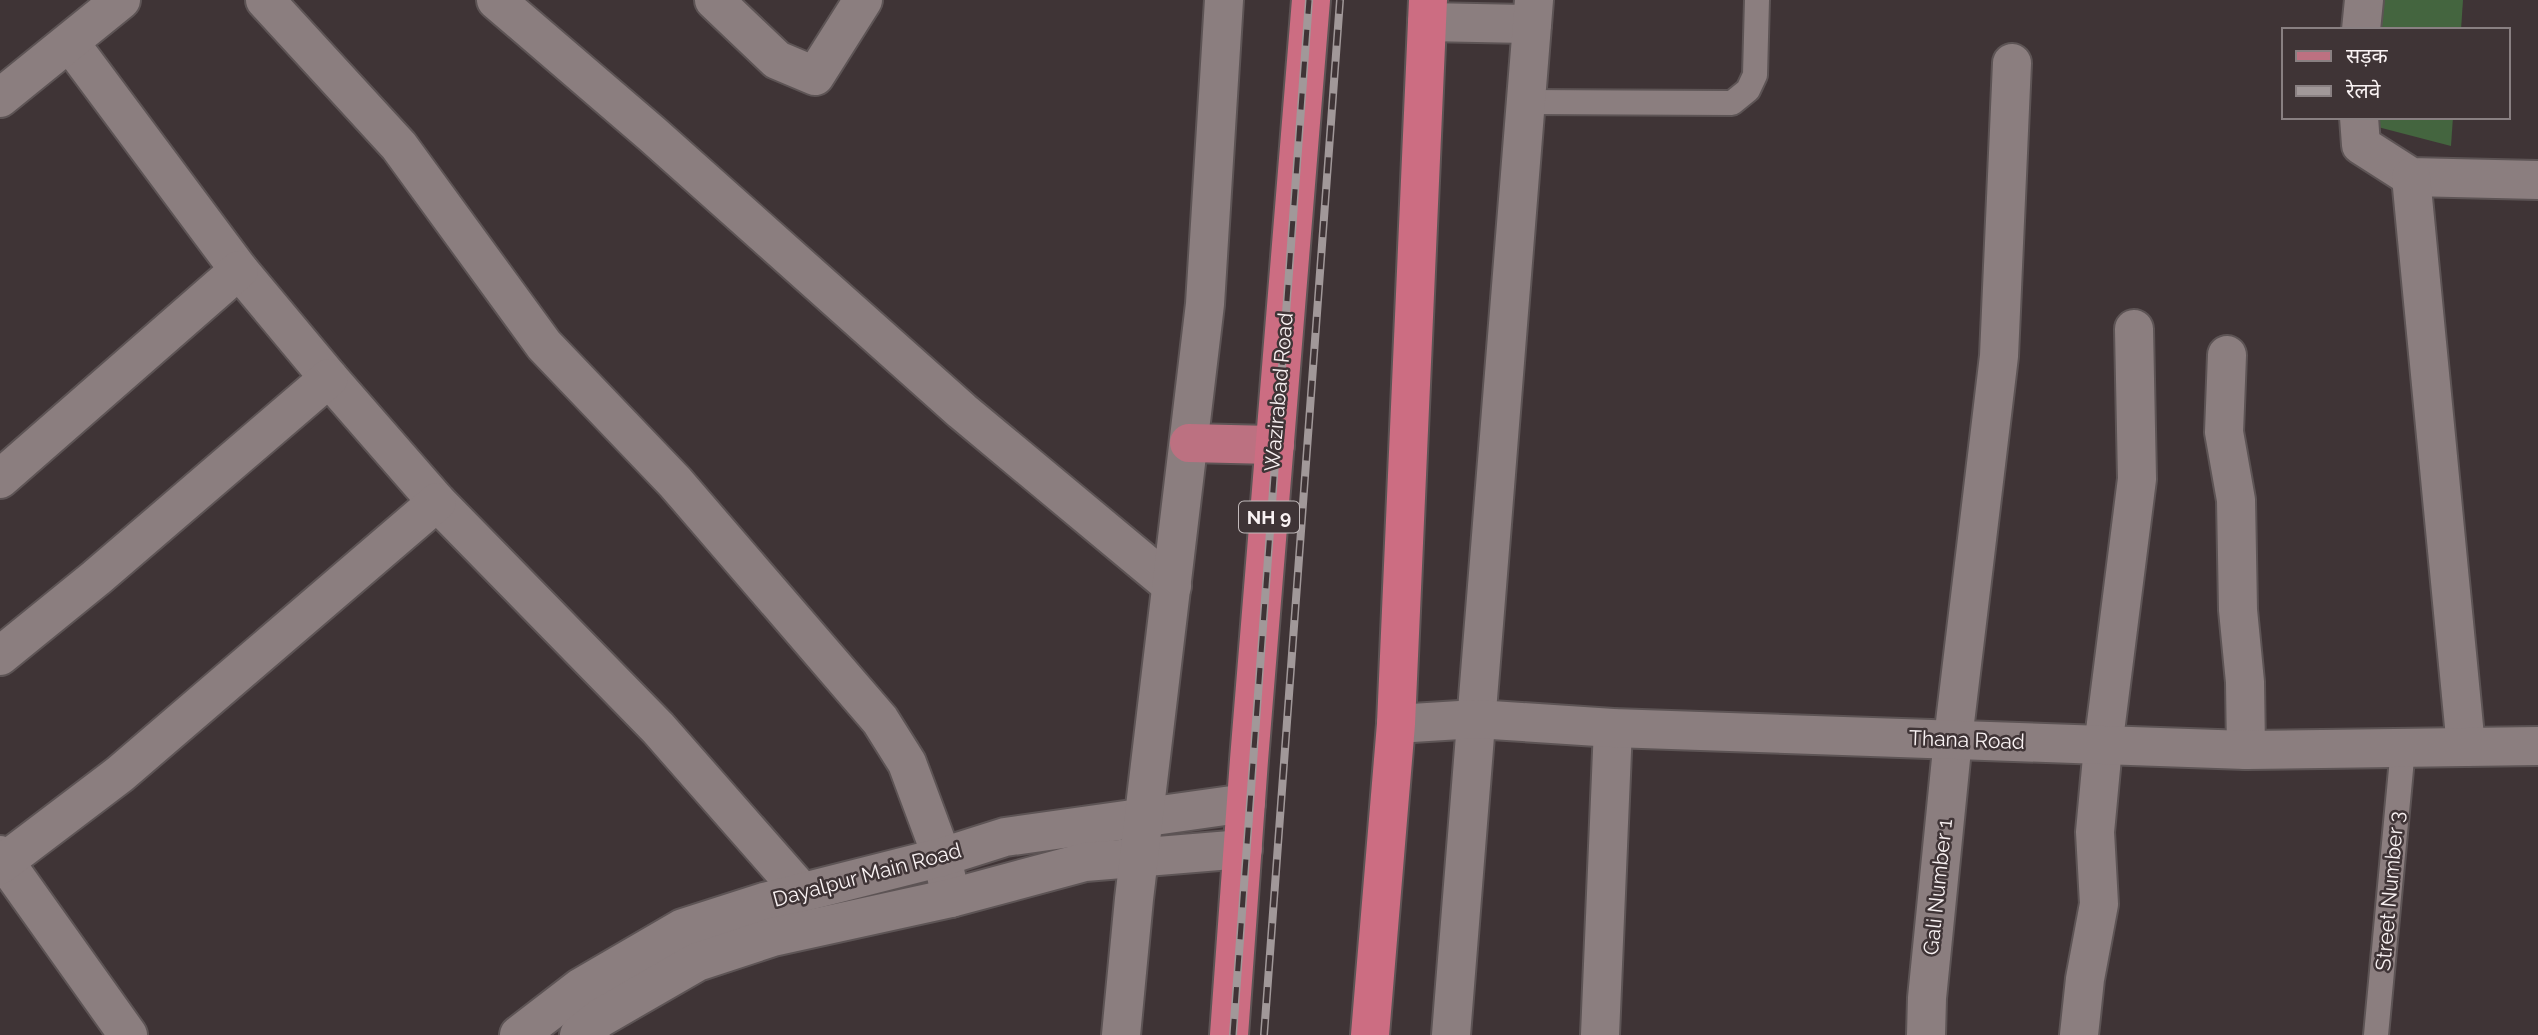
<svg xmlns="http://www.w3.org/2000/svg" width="2538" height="1035" viewBox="0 0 2538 1035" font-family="Raleway,'Noto Sans Devanagari',sans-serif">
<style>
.green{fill:#44653f}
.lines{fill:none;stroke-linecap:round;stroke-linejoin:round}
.service-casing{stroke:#5d5455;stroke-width:28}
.minor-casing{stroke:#5d5455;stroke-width:42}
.tertiary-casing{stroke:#5d5455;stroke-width:42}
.primary-casing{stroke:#5d5455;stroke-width:42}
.trunk-casing{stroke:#5d5455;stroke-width:42}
.service{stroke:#8b7e7f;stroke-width:24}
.minor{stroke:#8b7e7f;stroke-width:38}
.tertiary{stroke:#8b7e7f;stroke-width:38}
.primary{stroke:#bc7181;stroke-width:38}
.trunk{stroke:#cc6d82;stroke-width:38}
.rail-casing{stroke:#a19899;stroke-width:8}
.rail{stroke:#3f3436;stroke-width:5;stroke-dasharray:16;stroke-linecap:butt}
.labels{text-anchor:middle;stroke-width:5;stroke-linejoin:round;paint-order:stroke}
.shield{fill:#3f3436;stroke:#c1b9ba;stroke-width:2}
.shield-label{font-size:19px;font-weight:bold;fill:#f9f2f3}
.street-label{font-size:21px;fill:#f9f2f3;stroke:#3f3436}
</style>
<rect width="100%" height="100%" fill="#3f3436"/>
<g class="green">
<path d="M2358 0H2463L2461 30H2355Z"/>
<path d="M2347 117H2453L2451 146 2347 119Z"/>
</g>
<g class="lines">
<defs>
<g id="service">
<path d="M1526 102 1732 103 1748 90 1755 75 1757 0"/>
<path d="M2376 1035 2403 748"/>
</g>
<g id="minor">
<path d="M265 0 399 146 544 345 675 482 880 720 907 763 942 857 951 898"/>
<path d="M496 0 652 134 962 411 1172 586"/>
<path d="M714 0 777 60 815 76 863 0"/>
<path d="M1427 22 1532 24"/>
<path d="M2361 30 2364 0"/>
<path d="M70 43 239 270 329 378 437 502 658 728 802 892"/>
<path d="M0 98 121 0"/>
<path d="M2359 117 2361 145 2411 177 2538 180"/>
<path d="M2411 177 2466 747"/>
<path d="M2227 355 2224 432 2236 500 2238 610 2245 682 2246 750"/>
<path d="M0 479 239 270"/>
<path d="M0 656 96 578 329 378"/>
<path d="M0 855 128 1035"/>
<path d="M0 865 120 774 437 502"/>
<path d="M1451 1035 1534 0"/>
<path d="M1600 1035 1613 728"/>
<path d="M1926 1035 1927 998 1953 739 1999 356 2012 63"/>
<path d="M2079 1035 2085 979 2099 904 2095 832 2103 747 2137 479 2134 329"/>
</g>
<g id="tertiary">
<path d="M1396 724 1476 719 1613 728 2246 750 2538 746"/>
<path d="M519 1035 580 988 683 928 764 902 942 857 1005 837 1246 803"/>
<path d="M579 1035 600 1018 697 962 773 937 951 898 1085 862 1243 849"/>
<path d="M1121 1035 1134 899 1205 304 1224 0"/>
</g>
<path id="primary" d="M1189 443 1275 445"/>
<g id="trunk">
<path d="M1229 1035 1249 760 1311 0"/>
<path d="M1370 1035 1396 724 1428 0"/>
</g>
</defs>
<use href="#service" class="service-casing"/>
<use href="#minor" class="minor-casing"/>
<use href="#tertiary" class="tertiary-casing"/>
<use href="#primary" class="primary-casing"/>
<use href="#trunk" class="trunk-casing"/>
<use href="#service" class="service"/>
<use href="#minor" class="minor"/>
<use href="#tertiary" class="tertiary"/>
<use href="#primary" class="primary"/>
<use href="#trunk" class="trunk"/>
<defs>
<g id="rail">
<path d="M1233 1035 1309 0"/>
<path d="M1264 1035 1340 0"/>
</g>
</defs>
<use href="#rail" class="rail-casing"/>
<use href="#rail" class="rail"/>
</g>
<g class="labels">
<rect class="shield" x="1239" y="501.5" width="60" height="31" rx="5"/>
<g class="shield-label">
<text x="1269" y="524">NH 9</text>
</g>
<g class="street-label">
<text transform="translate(1279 392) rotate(-85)" y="7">Wazirabad Road</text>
<text transform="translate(1967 740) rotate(2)" y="7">Thana Road</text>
<text transform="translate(867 875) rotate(-15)" y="7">Dayalpur Main Road</text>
<text transform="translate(1938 887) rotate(-84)" y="7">Gali Number 1</text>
<text transform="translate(2390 891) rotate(-85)" y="7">Street Number 3</text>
</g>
</g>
<rect x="2282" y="28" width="228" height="91" fill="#3f3436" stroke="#898082" stroke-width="2"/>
<rect x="2296" y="51" width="35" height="10" fill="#bc7181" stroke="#898082" stroke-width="2"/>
<text x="2346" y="63" font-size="21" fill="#f9f2f3">सड़क</text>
<rect x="2296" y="86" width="35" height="10" fill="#a19899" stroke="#898082" stroke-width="2"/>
<text x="2346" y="98" font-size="21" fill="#f9f2f3">रेलवे</text>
</svg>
